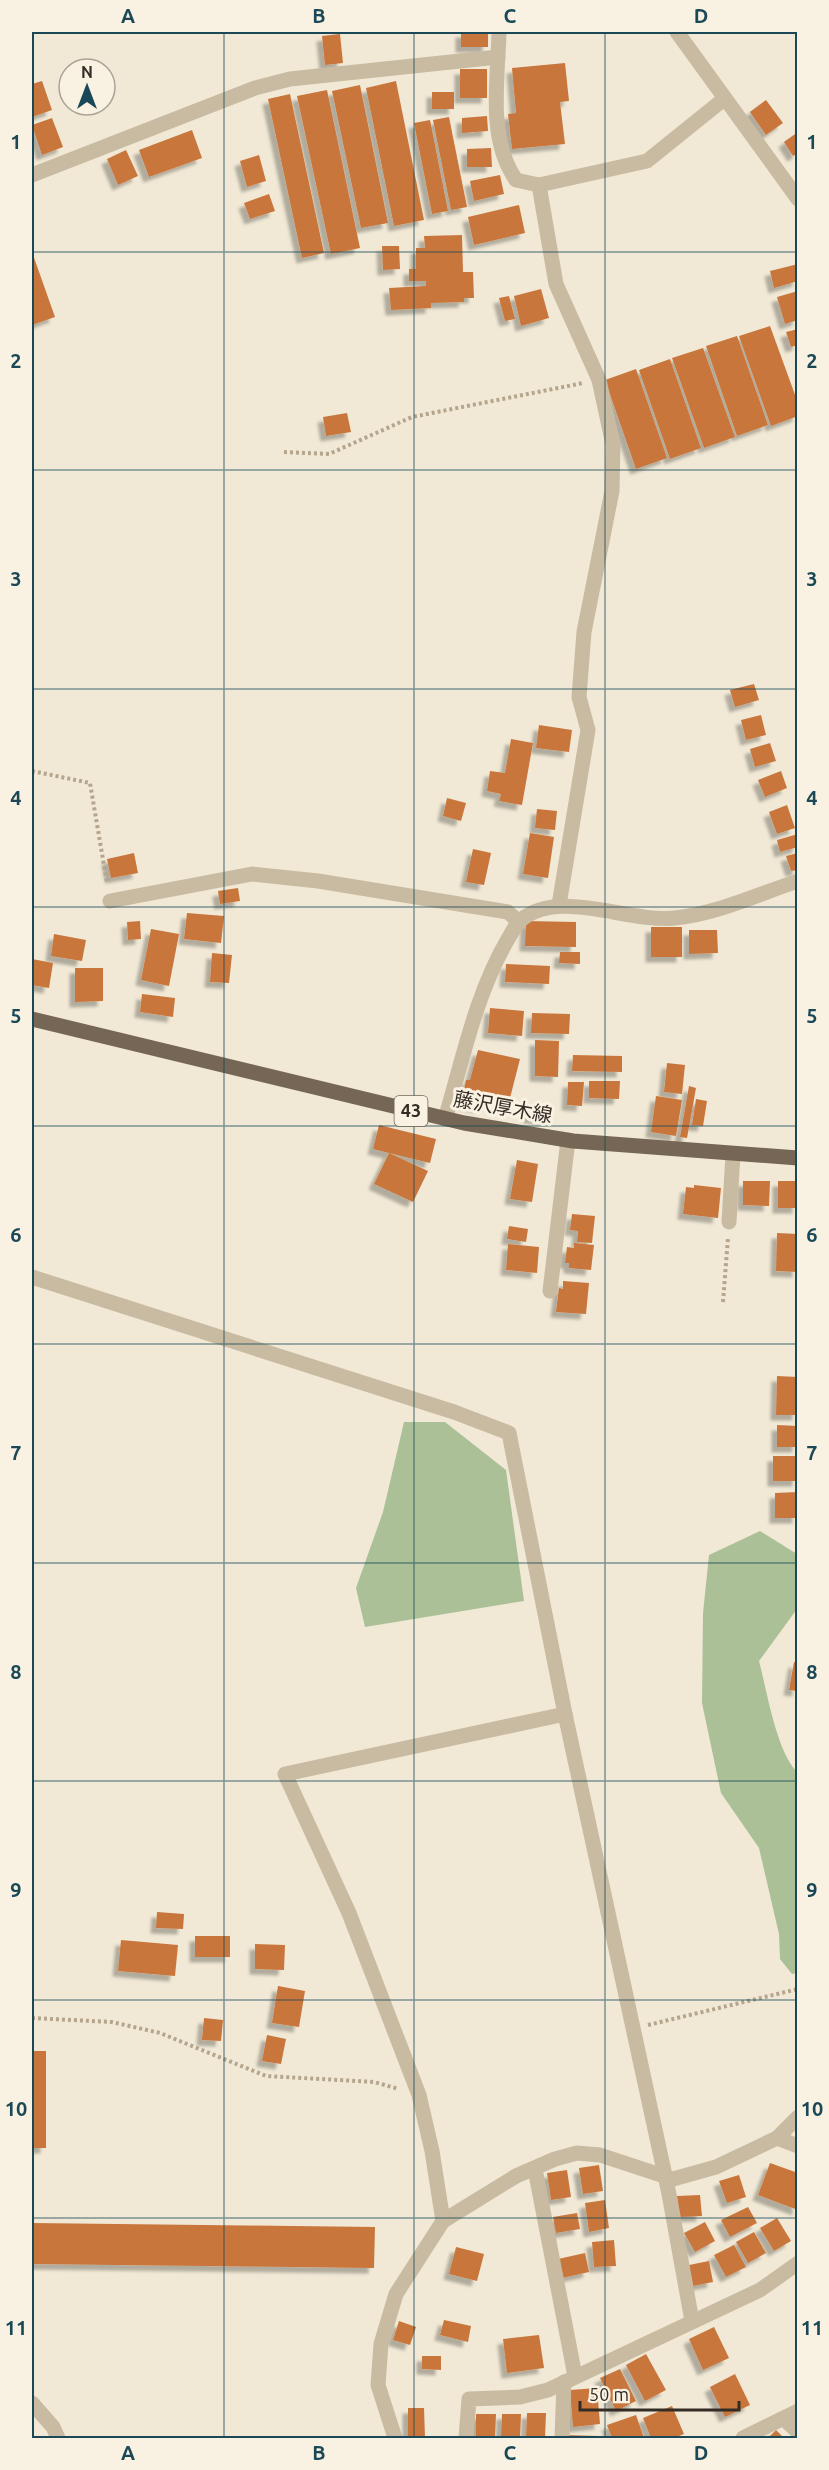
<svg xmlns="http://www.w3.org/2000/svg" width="829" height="2470" viewBox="0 0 829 2470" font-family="Ubuntu,'Noto Sans JP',sans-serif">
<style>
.green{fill:#abc096}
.building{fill:#c9763c;filter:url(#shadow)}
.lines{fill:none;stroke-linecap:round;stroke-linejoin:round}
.path{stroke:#b5a58d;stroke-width:4;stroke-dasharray:3 3;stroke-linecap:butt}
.minor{stroke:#c9bba2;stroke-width:15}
.major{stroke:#766655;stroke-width:15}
.grid{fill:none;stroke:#1a4856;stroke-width:1.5;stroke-opacity:0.55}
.labels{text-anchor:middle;stroke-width:6;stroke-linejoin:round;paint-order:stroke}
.shield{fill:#f9f2e2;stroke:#6f675e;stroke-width:1.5}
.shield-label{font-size:18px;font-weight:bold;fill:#342c25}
.street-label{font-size:20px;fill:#342c25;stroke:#f9f2e2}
.neatline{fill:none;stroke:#1a4856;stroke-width:2}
.grid-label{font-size:20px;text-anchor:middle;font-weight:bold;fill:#1a4856}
</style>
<defs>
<filter id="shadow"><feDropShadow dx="-5.5" dy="5.5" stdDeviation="1.5" flood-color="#0004"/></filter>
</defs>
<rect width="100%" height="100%" fill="#f1e9d6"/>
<g class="green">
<path d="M404 1422H445L506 1470 524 1601 365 1627 356 1588 383 1512Z"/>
<path d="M760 1531 797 1554V1609L759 1661C767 1691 776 1750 797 1772L798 1973 792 1974 780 1959 779 1934 759 1848 721 1793 702 1703 703 1613 709 1555Z"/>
</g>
<g class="building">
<rect x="461" y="32" width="27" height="15"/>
<path d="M340 34 343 63 325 65 322 36Z"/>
<path d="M565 63 569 101 560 102 565 144 512 149 508 114 516 113 512 68Z"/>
<rect x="460" y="69" width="27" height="29"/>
<path d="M42 81 52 110 32 117V84Z"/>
<path d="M396 81 424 220 394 226 366 88Z"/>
<path d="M360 85 388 223 361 228 332 91Z"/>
<path d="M327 90 360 248 331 254 297 96Z"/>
<rect x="432" y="92" width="22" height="17"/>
<path d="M290 94 324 253 302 258 268 99Z"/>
<path d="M766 100 783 123 766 135 750 112Z"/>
<path d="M487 116 488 131 462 133V118Z"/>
<path d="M449 117 467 207 451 210 433 120Z"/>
<path d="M52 118 63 147 42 155 32 125Z"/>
<path d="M430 120 448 211 432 214 414 123Z"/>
<path d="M192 130 202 158 149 177 139 150Z"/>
<path d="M798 132V153L793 156 784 142Z"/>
<path d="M491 148 492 167H467V149Z"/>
<path d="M126 150 138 176 118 185 107 159Z"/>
<path d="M259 155 266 181 247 187 240 161Z"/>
<path d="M500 175 504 194 474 201 470 181Z"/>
<path d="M269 194 275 211 250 219 244 203Z"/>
<path d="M519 205 525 233 474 245 468 217Z"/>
<path d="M462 235 463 272H473L474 298H464V302L431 303V308L391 310 389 288 426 286V281H409V269H416V248H425L424 236Z"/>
<path d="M382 246H399L400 269 383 270Z"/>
<path d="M32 252 55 317 32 325Z"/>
<path d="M798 264V281L774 288 770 271Z"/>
<path d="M541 289 549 318 521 326 514 296Z"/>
<path d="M798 291V320L785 324 777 297Z"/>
<path d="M509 296 515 319 505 321 499 298Z"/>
<path d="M770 326 798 403V416L771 426 739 336Z"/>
<path d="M798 329V345L791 347 786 332Z"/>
<path d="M737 336 768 425 737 436 706 346Z"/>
<path d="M703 348 735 437 704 448 672 358Z"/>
<path d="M670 359 701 448 670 459 639 370Z"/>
<path d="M636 369 667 458 636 469 605 380Z"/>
<path d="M347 413 351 432 326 436 323 417Z"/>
<rect x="32" y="618" width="2" height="27"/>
<path d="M754 684 759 700 735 707 730 690Z"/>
<path d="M761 715 766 735 746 740 741 720Z"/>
<path d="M539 725 572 730 569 752 536 748Z"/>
<path d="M511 739 533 743 522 805 499 801 501 794 487 791 490 771 505 773Z"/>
<path d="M770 743 776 761 755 767 750 749Z"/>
<path d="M781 771 787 788 765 797 758 780Z"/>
<path d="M447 798 466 803 461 821 443 816Z"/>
<path d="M787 805 795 828 777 834 769 812Z"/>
<path d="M537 809 557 811 555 830 535 828Z"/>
<path d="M530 833 554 837 548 878 523 874Z"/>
<path d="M798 834V847L780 852 777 840Z"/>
<path d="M473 849 491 853 484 885 466 882Z"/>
<path d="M134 853 138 873 111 878 107 859Z"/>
<path d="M798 853V870L791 871 786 856Z"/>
<path d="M238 888 240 901 220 904 218 891Z"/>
<path d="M187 913 224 916 221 943 184 939Z"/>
<path d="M140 921 141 939 128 940 127 922Z"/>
<path d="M526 921 576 922V947L525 946Z"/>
<rect x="651" y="927" width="31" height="30"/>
<path d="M151 929 179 934 169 986 141 980Z"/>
<path d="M689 930H717L718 953 689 954Z"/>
<path d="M54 934 86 940 82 961 51 956Z"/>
<path d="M560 952H580V964L559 963Z"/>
<path d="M212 953 232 955 229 983 210 982Z"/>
<path d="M32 959 53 963 49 988 32 985Z"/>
<path d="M506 964 550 966 549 984 505 982Z"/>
<path d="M75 968H103V1001L75 1002Z"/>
<path d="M142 994 175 998 173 1017 140 1012Z"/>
<path d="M490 1008 524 1011 522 1036 488 1033Z"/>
<path d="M532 1013 570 1014 569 1034 531 1033Z"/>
<path d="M535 1040 559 1041 558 1077 535 1076Z"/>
<path d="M478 1050 520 1059 510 1098 485 1092 481 1108 461 1103 466 1080H470Z"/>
<path d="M573 1055 622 1056V1072L572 1071Z"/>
<path d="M667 1063 685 1065 682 1094 664 1092Z"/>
<path d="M589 1081H620L619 1099 589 1098Z"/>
<path d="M568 1082H584L582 1106 567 1105Z"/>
<path d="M689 1086 696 1088 687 1138 680 1137Z"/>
<path d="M656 1096 682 1100 676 1136 651 1132Z"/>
<path d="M696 1099 707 1101 703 1126 692 1125Z"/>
<path d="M530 1106 545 1107V1119L529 1118Z"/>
<path d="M379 1125 436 1139 430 1163 389 1153 428 1171 413 1202 374 1184 389 1153 373 1149Z"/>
<path d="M517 1160 538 1164 532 1202 510 1199Z"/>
<path d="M743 1181H770L769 1206 743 1205Z"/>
<rect x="778" y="1181" width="20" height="27"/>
<path d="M694 1185 721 1188 718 1218 683 1214 686 1187 694 1188Z"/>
<path d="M572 1214 595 1216 592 1243 577 1242 578 1231 570 1230Z"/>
<path d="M509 1226 528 1229 526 1242 507 1239Z"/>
<path d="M777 1233 798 1234V1272L776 1271Z"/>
<path d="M574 1243 594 1245 591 1270 569 1268V1263H565L567 1247 574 1248Z"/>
<path d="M508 1244 539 1247 537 1273 506 1270Z"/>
<path d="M563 1281 589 1283 586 1314 556 1312 559 1288 563 1289Z"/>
<path d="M777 1376 798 1377V1415H776Z"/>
<path d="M777 1425 798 1426V1447H777Z"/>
<rect x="773" y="1456" width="25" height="25"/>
<path d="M798 1492V1518H775V1493Z"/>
<path d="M794 1662 798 1663V1691L789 1690Z"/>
<path d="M157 1912 184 1914 183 1929 156 1928Z"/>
<rect x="195" y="1936" width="35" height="21"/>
<path d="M121 1940 178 1945 175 1976 118 1971Z"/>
<path d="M255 1944 285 1945 284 1970 255 1969Z"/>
<path d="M278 1986 305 1991 299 2027 272 2023Z"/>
<path d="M204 2018 223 2020 221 2041 202 2040Z"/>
<path d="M267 2035 286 2039 281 2064 262 2061Z"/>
<rect x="32" y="2051" width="14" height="97"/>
<path d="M770 2163 798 2173V2210L758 2195Z"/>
<path d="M599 2165 603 2191 583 2194 579 2168Z"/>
<path d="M567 2170 571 2197 551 2200 547 2173Z"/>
<path d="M739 2175 746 2197 727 2203 719 2181Z"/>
<path d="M700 2195 702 2216 679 2217 677 2196Z"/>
<path d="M605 2200 609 2228 589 2232 585 2203Z"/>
<path d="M748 2207 757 2223 730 2237 721 2220Z"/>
<path d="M577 2213 580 2229 556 2233 553 2217Z"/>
<path d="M777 2218 791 2241 774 2251 760 2228Z"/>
<path d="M705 2222 715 2241 695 2252 684 2233Z"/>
<path d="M32 2223 375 2227 374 2268 32 2264Z"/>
<path d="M754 2232 766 2253 748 2263 736 2242Z"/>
<path d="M614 2240 616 2266 594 2267 592 2242Z"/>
<path d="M734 2245 746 2267 726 2277 714 2255Z"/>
<path d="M456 2247 484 2254 477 2281 449 2274Z"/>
<path d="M585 2253 589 2272 562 2278 558 2259Z"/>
<path d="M709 2261 713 2282 693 2286 689 2265Z"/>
<path d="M444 2320 471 2326 468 2342 440 2335Z"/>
<path d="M399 2321 416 2327 410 2345 393 2340Z"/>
<path d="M714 2327 729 2358 703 2370 689 2339Z"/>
<path d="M539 2335 544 2368 507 2373 503 2339Z"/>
<path d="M646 2354 666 2390 645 2401 626 2365Z"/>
<path d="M422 2356H441V2370L422 2369Z"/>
<path d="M620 2369 636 2401 616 2411 600 2378Z"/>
<path d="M735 2374 750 2405 725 2417 710 2387Z"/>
<path d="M597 2388 600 2424 573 2427 570 2390Z"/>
<path d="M672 2406 684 2434 674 2438H651L643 2418Z"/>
<path d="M408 2408H424L425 2438H408Z"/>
<path d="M527 2413H546L545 2438H526Z"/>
<path d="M476 2414H496L495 2438H476Z"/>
<path d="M502 2414H521L520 2438H501Z"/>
<path d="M636 2415 644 2438H612L607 2425Z"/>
<path d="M776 2430 784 2438H768Z"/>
<path d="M567 2435 599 2436 598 2438H567Z"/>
</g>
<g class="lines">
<g class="path">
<path d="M284 452 329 454 412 417 583 383"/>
<path d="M32 771 90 783 107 883"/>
<path d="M723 1302 728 1238"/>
<path d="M32 2018 112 2022 160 2033 266 2076 374 2082 399 2089"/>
<path d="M648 2025 798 1989"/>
</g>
<g class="minor">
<path d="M499 32C498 81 487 138 516 180L539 185"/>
<path d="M677 32 798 199"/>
<path d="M32 175 255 88 290 79 498 57"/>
<path d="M110 901 252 874 318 881 508 912 519 922"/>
<path d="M559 905 588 730 579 697 584 632 612 491 613 445 599 380 556 284 539 185 647 161 724 99"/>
<path d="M445 1119C463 1059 476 993 508 939 512 933 515 925 521 920 560 888 627 923 675 918 716 914 759 894 798 881"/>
<path d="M729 1222 733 1154"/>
<path d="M32 1277 454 1412 509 1433 565 1714 669 2194 692 2321"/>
<path d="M550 1291 568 1140"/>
<path d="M777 2138 798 2146"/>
<path d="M535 2169 575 2376"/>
<path d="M443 2221 432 2151 419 2095 349 1913 285 1774 565 1714"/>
<path d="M32 2403 53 2427 58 2438"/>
<path d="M784 2419 798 2432"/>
<path d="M395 2438 378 2385 381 2344 396 2294 443 2221 516 2176 555 2159 577 2153 600 2155 673 2179 716 2167 777 2138 798 2117"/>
<path d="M466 2438 469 2399 520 2397 548 2390 760 2290 798 2263"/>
<path d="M562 2438 564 2382"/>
<path d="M743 2438 798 2411"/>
</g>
<path class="major" d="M32 1019 464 1123 573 1141 798 1158"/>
</g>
<path class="grid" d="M224 32V2438M414 32V2438M605 32V2438M32 252H798M32 470H798M32 689H798M32 907H798M32 1126H798M32 1344H798M32 1563H798M32 1781H798M32 2000H798M32 2218H798"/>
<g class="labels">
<rect class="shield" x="394.5" y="1096" width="33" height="30" rx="4.5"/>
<g class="shield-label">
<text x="411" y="1117">43</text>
</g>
<g class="street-label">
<text transform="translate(503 1107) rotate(10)" y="7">藤沢厚木線</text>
</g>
</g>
<rect width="829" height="2470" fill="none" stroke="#f9f2e2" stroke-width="66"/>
<g transform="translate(87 87)"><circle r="28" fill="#f9f2e2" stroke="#aaa396" stroke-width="1.5"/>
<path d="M0-4.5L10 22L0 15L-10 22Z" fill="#1a4856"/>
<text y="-9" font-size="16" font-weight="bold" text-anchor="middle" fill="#342c25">N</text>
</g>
<path d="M580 2401v9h159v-9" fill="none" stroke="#342c25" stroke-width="3"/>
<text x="589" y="2401" font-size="18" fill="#342c25" stroke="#f9f2e2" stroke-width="4.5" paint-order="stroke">50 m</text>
<rect x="33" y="33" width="763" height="2404" class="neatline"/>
<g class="grid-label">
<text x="128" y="23">A</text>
<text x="319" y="23">B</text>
<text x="510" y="23">C</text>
<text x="701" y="23">D</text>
<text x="16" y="149">1</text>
<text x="812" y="149">1</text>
<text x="16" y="368">2</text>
<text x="812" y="368">2</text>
<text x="16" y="586">3</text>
<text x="812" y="586">3</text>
<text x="16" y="805">4</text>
<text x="812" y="805">4</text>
<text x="16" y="1023">5</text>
<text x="812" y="1023">5</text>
<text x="16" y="1242">6</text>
<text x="812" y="1242">6</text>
<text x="16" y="1460">7</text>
<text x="812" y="1460">7</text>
<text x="16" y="1679">8</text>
<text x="812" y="1679">8</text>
<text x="16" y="1897">9</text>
<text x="812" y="1897">9</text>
<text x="16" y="2116">10</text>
<text x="812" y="2116">10</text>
<text x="16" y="2335">11</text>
<text x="812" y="2335">11</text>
<text x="128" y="2460">A</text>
<text x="319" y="2460">B</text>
<text x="510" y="2460">C</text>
<text x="701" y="2460">D</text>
</g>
</svg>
